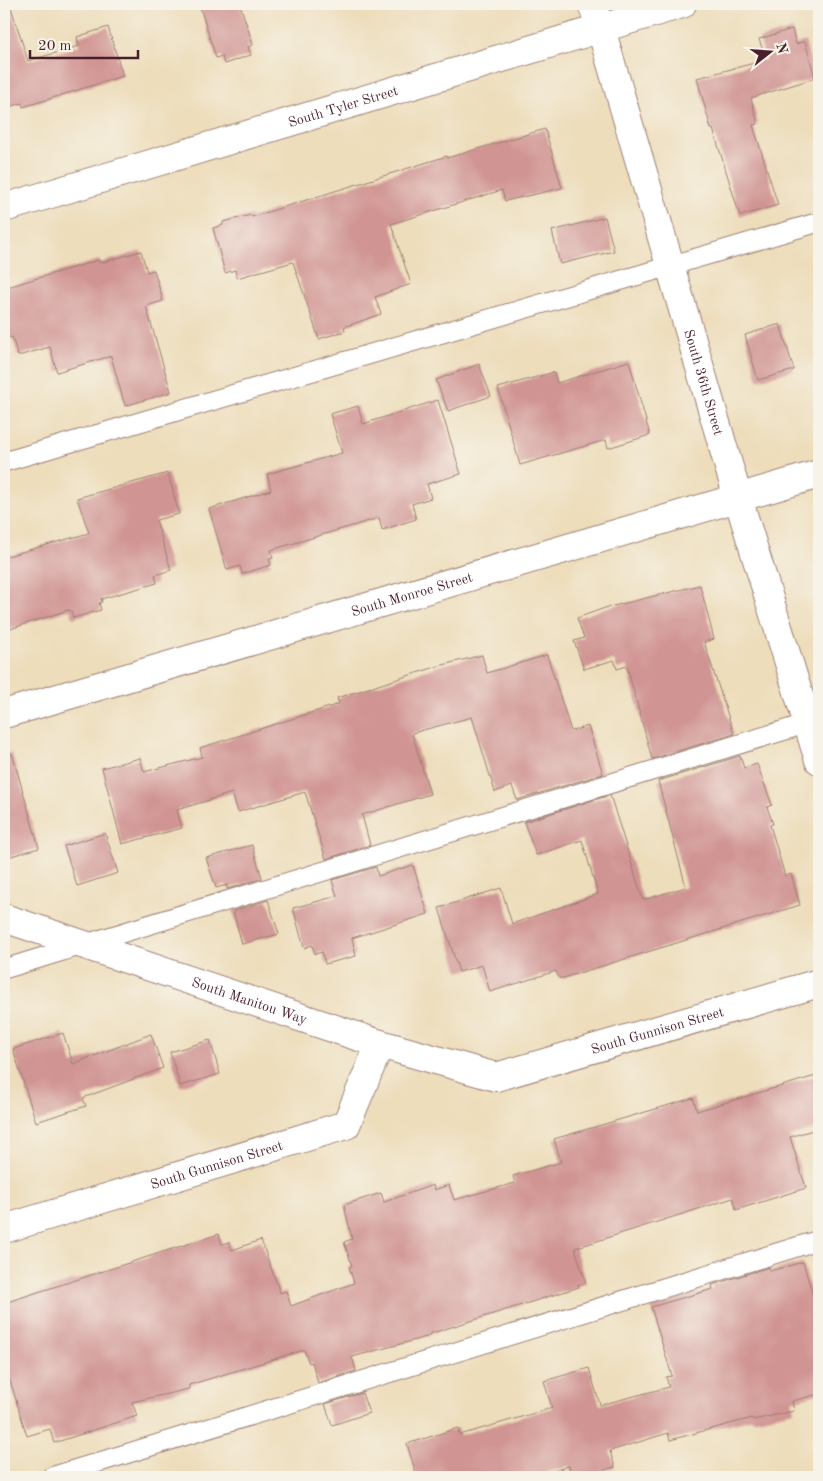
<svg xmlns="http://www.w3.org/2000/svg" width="823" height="1481" viewBox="0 0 823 1481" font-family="'Old Standard TT',serif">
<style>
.building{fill:#d09493}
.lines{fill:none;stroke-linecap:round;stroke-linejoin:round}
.lane-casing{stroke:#9c7e73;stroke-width:21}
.street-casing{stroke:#9c7e73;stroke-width:30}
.secondary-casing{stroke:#9c7e73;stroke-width:30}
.lane{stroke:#fff;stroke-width:19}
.street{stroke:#fff;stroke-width:28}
.secondary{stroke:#fff;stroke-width:28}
.labels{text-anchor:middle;stroke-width:4.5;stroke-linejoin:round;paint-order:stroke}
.street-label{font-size:14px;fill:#4a1f2b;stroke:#f7f3e8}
</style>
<rect width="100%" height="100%" fill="#f7f3e8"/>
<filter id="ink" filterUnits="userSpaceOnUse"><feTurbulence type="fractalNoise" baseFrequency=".02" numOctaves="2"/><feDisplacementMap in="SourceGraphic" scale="10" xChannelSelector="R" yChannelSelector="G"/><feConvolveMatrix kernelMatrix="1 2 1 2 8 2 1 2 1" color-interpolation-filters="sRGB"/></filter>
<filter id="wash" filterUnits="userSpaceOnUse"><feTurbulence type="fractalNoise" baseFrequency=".0096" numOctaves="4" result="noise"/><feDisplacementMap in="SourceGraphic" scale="20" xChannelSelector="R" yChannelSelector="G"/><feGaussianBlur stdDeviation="1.12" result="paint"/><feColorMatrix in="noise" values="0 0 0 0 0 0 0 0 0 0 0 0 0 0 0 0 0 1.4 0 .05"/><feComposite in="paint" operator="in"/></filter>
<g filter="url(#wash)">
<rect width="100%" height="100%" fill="#edddbb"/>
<g id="blocks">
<g class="building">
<path d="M10 4 28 61 79 46 77 37 108 27 123 76 23 107 22 103 9 107 4 91V5Z"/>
<path d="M199 4H240L253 45 248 47 251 55 224 64 222 56 216 58Z"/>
<path d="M792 29 796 44 805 41 815 78 751 98 758 124 753 125 778 205 740 216 713 129H711L697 78 766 60 759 39Z"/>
<path d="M545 129 562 188 505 201 502 190 391 224 411 284 375 297 381 314 344 327 345 331 319 339 293 262 237 278 235 270 225 273 213 228 223 225V222L251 215 252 217 447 156V158Z"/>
<path d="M605 217 614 251 560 264 552 231Z"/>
<path d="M141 251 147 272 154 270 163 301 146 306 171 392 125 406 111 356 57 372 50 347 18 356 12 337 4 339V288L99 260 100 263Z"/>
<path d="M780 324 794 370 758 380 745 335Z"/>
<path d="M629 361 650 435 608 448 606 440 520 465 498 388 554 372 557 383Z"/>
<path d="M479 364 491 396 448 411 436 380Z"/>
<path d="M438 400 461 474 427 484 431 498 412 504 416 519 382 530 379 518 271 550 273 558 269 559 271 565 242 574 240 566 227 570 209 509 271 490 267 474 342 453 330 414 358 406 363 424Z"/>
<path d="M168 473 179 514 156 520 171 570 155 575 157 583 101 599 102 602 99 603 101 610 73 618 71 611 68 610 4 631V557L89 533 77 498Z"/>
<path d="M700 585 714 639 704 642 734 734 652 759 627 666 617 669 614 660 584 669 574 641 584 638 577 618 605 608Z"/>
<path d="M482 655 487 673 547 655 571 731 588 726 603 774 517 800 512 786 495 792 472 717 412 733 430 794 362 815 370 845 326 859 305 792 238 812 232 793 177 810 182 828 122 844 102 768 140 758 144 772 202 757 200 748 339 704 337 698 439 666Z"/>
<path d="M12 753 39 848 4 858V755Z"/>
<path d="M740 756 744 768 757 764 772 805 767 807 773 824 770 825 785 876 791 874 800 905 563 978H559L556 971 490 992 482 965 459 972 439 908 501 888 512 924 598 894 582 840 536 855 524 822 610 795 643 900 686 887 658 781Z"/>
<path d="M105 833 118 873 77 886 64 846Z"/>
<path d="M252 845 262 878 227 889V885L216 888 206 858Z"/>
<path d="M413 865 428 914 352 938 356 956 325 964 322 952 315 954 312 945 304 948 293 908 337 896 332 880 376 867 378 876Z"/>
<path d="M268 900 279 934 242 944 233 911Z"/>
<path d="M63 1033 73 1064 151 1034 163 1068 83 1098 86 1106 36 1122 13 1049Z"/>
<path d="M210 1040 220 1074 180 1086 170 1052Z"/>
<path d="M819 1075V1128L790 1137 806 1188 736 1210 733 1198 575 1248 586 1283 578 1285 579 1287 429 1334 430 1336 352 1357 356 1371 318 1383 312 1362 309 1363 304 1350 189 1385V1389L132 1402 137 1416 54 1443 50 1429 27 1436 4 1361V1303L219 1234 222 1244 229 1242 232 1250 261 1240 280 1293 286 1291 291 1306 354 1283 349 1267 352 1266 344 1242 352 1239 344 1205 381 1193 384 1202 433 1185 434 1190 449 1185 454 1200 515 1183 513 1176 561 1162 554 1139 693 1098 697 1111Z"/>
<path d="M803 1262 819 1316V1394L792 1401 794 1411 753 1420 752 1418 670 1440 668 1433 610 1451 615 1467 580 1477H572L569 1466 533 1477H417L407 1444 458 1428 460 1435 552 1408 544 1381 589 1368 600 1405 669 1387 666 1377 672 1376 651 1307 713 1289 712 1285 769 1267 770 1271Z"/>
<path d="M362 1393 369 1413 332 1425 325 1404Z"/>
</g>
</g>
</g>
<g filter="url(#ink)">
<use href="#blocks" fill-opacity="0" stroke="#9c7e73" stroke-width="1"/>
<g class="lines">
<defs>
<g id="lane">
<path d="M4 462 819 222"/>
<path d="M4 969 818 720"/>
<path d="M51 1477 819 1240"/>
</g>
<g id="street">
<path d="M592 4 601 29"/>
<path id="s1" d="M4 714 819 474"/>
<path id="s2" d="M4 918 380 1044 496 1077 819 983"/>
<path id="s3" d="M4 1229 346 1125 380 1044"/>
</g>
<g id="secondary">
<path id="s4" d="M601 29 738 498 819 760"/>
<path id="s5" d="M4 208 682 4"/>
</g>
</defs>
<use href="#lane" class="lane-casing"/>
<use href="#street" class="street-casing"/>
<use href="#secondary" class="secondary-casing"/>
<use href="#lane" class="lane"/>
<use href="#street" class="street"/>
<use href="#secondary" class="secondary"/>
</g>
</g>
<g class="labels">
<g class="street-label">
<text dy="5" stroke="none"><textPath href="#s5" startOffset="354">South Tyler Street</textPath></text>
<text dy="5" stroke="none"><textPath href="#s4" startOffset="368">South 36th Street</textPath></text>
<text dy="5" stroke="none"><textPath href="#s1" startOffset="425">South Monroe Street</textPath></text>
<text dy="5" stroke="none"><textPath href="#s2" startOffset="259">South Manitou Way</textPath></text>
<text dy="5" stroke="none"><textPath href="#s2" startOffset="685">South Gunnison Street</textPath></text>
<text dy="5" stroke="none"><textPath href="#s3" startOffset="222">South Gunnison Street</textPath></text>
</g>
</g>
<rect width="823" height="1481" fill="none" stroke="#f7f3e8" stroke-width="20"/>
<g transform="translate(770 52) rotate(73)" stroke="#f7f3e8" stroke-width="4" paint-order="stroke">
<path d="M0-4L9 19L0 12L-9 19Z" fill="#4a1f2b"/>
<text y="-8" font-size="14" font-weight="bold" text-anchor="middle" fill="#4a1f2b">N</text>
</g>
<path d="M30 50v8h108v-8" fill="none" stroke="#4a1f2b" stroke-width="2.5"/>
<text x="38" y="50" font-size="15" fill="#4a1f2b" stroke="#f7f3e8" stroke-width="4" paint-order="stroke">20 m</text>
</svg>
